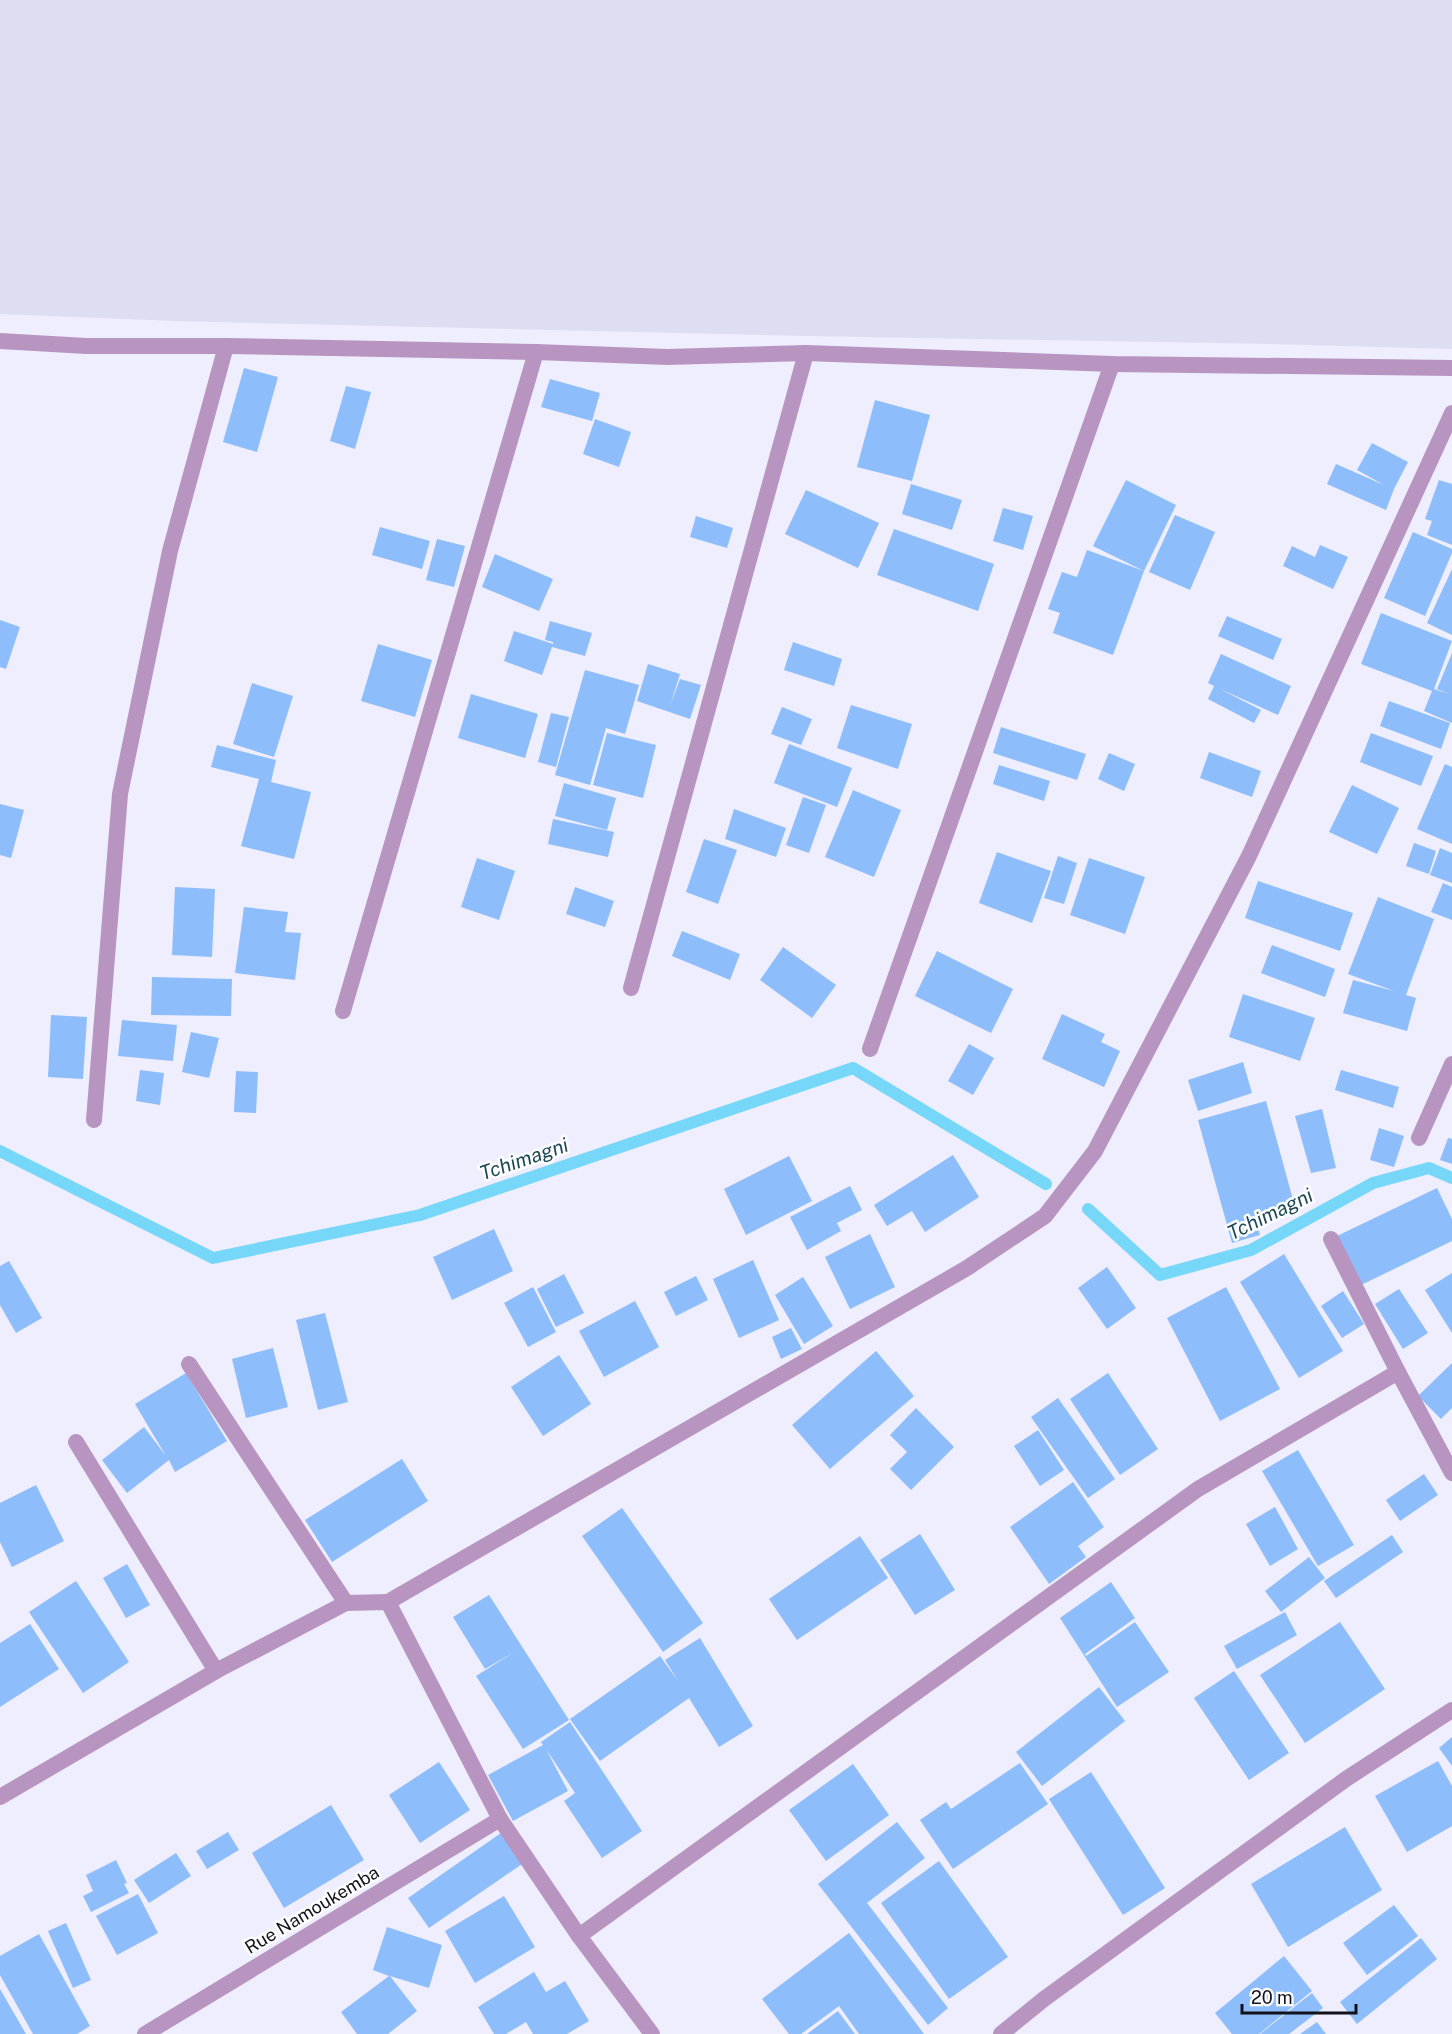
<svg xmlns="http://www.w3.org/2000/svg" width="1452" height="2034" viewBox="0 0 1452 2034" font-family="'Public Sans',sans-serif">
<style>
.built{fill:#dedef2}
.lines{fill:none;stroke-linecap:round;stroke-linejoin:round}
.stream{stroke:#77d7f8;stroke-width:12}
.building{fill:#8ebdfb}
.minor{stroke:#b895c0;stroke-width:16}
.labels{text-anchor:middle;stroke-width:5;stroke-linejoin:round;paint-order:stroke}
.street-label{font-size:18px;fill:#12121b;stroke:#fdfdfd}
.water-label{font-size:20px;font-style:italic;fill:#1d4856;stroke:#fdfdfd}
</style>
<rect width="100%" height="100%" fill="#efeeff"/>
<path class="built" d="M0 0H1452V349L1270 344 807 336 175 321 0 314Z"/>
<g class="lines">
<g class="stream">
<path d="M0 1151 213 1258 420 1215 853 1068 1046 1184"/>
<path d="M1088 1209 1160 1275 1251 1250 1373 1183 1429 1168 1452 1178"/>
</g>
</g>
<g class="building">
<path d="M244 368 278 377 257 452 223 442Z"/>
<path d="M550 379 600 393 592 421 541 407Z"/>
<path d="M346 386 371 392 355 449 330 441Z"/>
<path d="M875 400 930 415 912 481 857 467Z"/>
<path d="M595 419 631 432 619 467 583 454Z"/>
<path d="M1372 443 1408 462 1394 489 1386 510 1327 484 1336 464 1384 485 1357 470Z"/>
<path d="M1126 480 1176 505 1144 571 1093 546Z"/>
<path d="M1439 480 1452 484V545L1427 535 1432 521 1425 519Z"/>
<path d="M911 484 962 500 952 530 902 514Z"/>
<path d="M806 490 879 523 858 568 785 534Z"/>
<path d="M1003 508 1033 516 1023 550 993 541Z"/>
<path d="M1175 515 1215 532 1190 590 1149 572Z"/>
<path d="M696 516 733 528 727 548 690 537Z"/>
<path d="M380 527 430 541 422 569 372 555Z"/>
<path d="M894 529 994 564 978 611 877 575Z"/>
<path d="M1413 532 1452 549V553L1425 616 1384 598Z"/>
<path d="M437 539 465 546 454 587 426 580Z"/>
<path d="M1320 545 1348 557 1333 589 1283 566 1292 546 1315 557Z"/>
<path d="M1087 550 1144 571 1113 655 1053 633 1060 613 1048 609 1062 572 1077 577Z"/>
<path d="M495 554 553 579 539 611 482 587Z"/>
<path d="M1452 569V635L1427 623Z"/>
<path d="M1381 613 1452 641 1434 689 1449 694 1437 689 1452 653V723L1424 711 1432 691 1361 664Z"/>
<path d="M1227 616 1282 639 1273 660 1218 636Z"/>
<path d="M0 620 20 627 6 669 0 667Z"/>
<path d="M550 621 592 633 585 656 552 647 542 675 504 661 514 631 553 644V642L545 640Z"/>
<path d="M793 642 842 659 834 686 784 670Z"/>
<path d="M378 644 432 660 415 717 361 701Z"/>
<path d="M1221 654 1291 686 1278 715 1220 689 1261 710 1254 723 1208 699 1214 686 1208 683Z"/>
<path d="M648 664 680 674 670 706 680 679 701 685 690 719 637 701Z"/>
<path d="M585 670 639 685 625 734 606 728 590 785 555 775Z"/>
<path d="M252 683 293 696 274 757 233 744Z"/>
<path d="M471 694 538 714 525 758 458 738Z"/>
<path d="M1389 701 1450 723 1441 749 1380 726Z"/>
<path d="M851 705 912 724 898 769 837 748Z"/>
<path d="M782 707 812 719 801 745 771 734Z"/>
<path d="M551 713 569 717 556 767 538 762Z"/>
<path d="M1001 727 1086 754 1077 780 993 753Z"/>
<path d="M607 733 656 745 643 798 593 785Z"/>
<path d="M1371 733 1433 756 1421 786 1360 762Z"/>
<path d="M789 744 852 768 837 807 774 783Z"/>
<path d="M217 745 276 760 271 782 311 792 294 859 241 846 259 779 211 767Z"/>
<path d="M1209 752 1261 771 1252 797 1200 778Z"/>
<path d="M1109 753 1135 764 1124 791 1098 779Z"/>
<path d="M1445 764 1452 767V844L1417 829Z"/>
<path d="M999 765 1050 781 1044 801 993 784Z"/>
<path d="M564 783 616 798 607 830 555 816Z"/>
<path d="M1352 785 1399 808 1377 854 1329 832Z"/>
<path d="M853 790 901 810 874 877 825 857Z"/>
<path d="M803 797 826 805 809 853 786 845Z"/>
<path d="M0 804 24 810 11 858 0 855Z"/>
<path d="M734 809 786 828 776 857 725 839Z"/>
<path d="M553 819 614 832 608 857 548 844Z"/>
<path d="M704 839 737 850 718 904 686 892Z"/>
<path d="M1414 843 1436 851 1429 874 1406 866Z"/>
<path d="M1440 848 1452 853V883L1430 875Z"/>
<path d="M997 852 1051 871 1032 923 979 903Z"/>
<path d="M1058 856 1077 863 1064 904 1044 898Z"/>
<path d="M477 858 515 871 499 920 461 907Z"/>
<path d="M1089 858 1145 877 1125 934 1070 915Z"/>
<path d="M1258 881 1353 913 1340 951 1245 918Z"/>
<path d="M1443 883 1452 887V920L1431 912Z"/>
<path d="M175 887 215 889 212 957 172 955Z"/>
<path d="M575 887 614 901 605 927 566 914Z"/>
<path d="M1378 897 1434 919 1406 995 1416 998 1407 1031 1343 1013 1353 980 1394 991 1348 974Z"/>
<path d="M244 907 288 912 285 932 301 933 295 980 235 973Z"/>
<path d="M682 931 740 954 730 980 672 956Z"/>
<path d="M1272 945 1335 969 1325 997 1261 973Z"/>
<path d="M783 947 836 985 812 1018 760 980Z"/>
<path d="M937 951 1013 989 991 1033 915 996Z"/>
<path d="M152 977 232 979 231 1016 151 1015Z"/>
<path d="M1243 994 1315 1018 1300 1061 1229 1037Z"/>
<path d="M1062 1014 1105 1034 1101 1042 1120 1051 1104 1087 1042 1059Z"/>
<path d="M51 1015 87 1017 83 1079 48 1077Z"/>
<path d="M122 1020 177 1025 173 1061 118 1056Z"/>
<path d="M191 1032 219 1038 209 1078 182 1072Z"/>
<path d="M969 1044 994 1058 973 1095 948 1081Z"/>
<path d="M1243 1062 1252 1093 1198 1111 1188 1080Z"/>
<path d="M140 1070 164 1073 160 1105 136 1101Z"/>
<path d="M1341 1070 1399 1087 1393 1108 1335 1090Z"/>
<path d="M236 1071 258 1072 256 1113 234 1112Z"/>
<path d="M1266 1101 1295 1207 1255 1218 1260 1235 1232 1243 1198 1120Z"/>
<path d="M1322 1109 1336 1168 1311 1173 1295 1116Z"/>
<path d="M1379 1128 1404 1136 1394 1167 1370 1160Z"/>
<path d="M1448 1138 1452 1139V1164L1440 1160Z"/>
<path d="M953 1155 979 1197 925 1232 912 1211 887 1226 874 1205Z"/>
<path d="M789 1156 812 1201 746 1235 724 1189Z"/>
<path d="M850 1186 862 1210 837 1223 841 1231 807 1250 790 1217Z"/>
<path d="M1437 1188 1452 1219V1241L1361 1285 1337 1236Z"/>
<path d="M494 1229 513 1271 452 1300 433 1257Z"/>
<path d="M870 1234 895 1287 850 1309 825 1257Z"/>
<path d="M1284 1254 1343 1351 1299 1378 1240 1282Z"/>
<path d="M753 1260 779 1320 739 1338 713 1279Z"/>
<path d="M9 1261 42 1318 16 1333 0 1305V1266Z"/>
<path d="M1107 1267 1136 1308 1107 1329 1078 1288Z"/>
<path d="M1452 1273V1333L1425 1290Z"/>
<path d="M564 1274 584 1313 556 1327 537 1289Z"/>
<path d="M696 1276 708 1300 676 1316 664 1292Z"/>
<path d="M803 1277 833 1326 804 1344 775 1295Z"/>
<path d="M533 1287 556 1332 528 1347 504 1303Z"/>
<path d="M1226 1287 1280 1389 1220 1421 1167 1318Z"/>
<path d="M1399 1289 1428 1333 1403 1349 1375 1304Z"/>
<path d="M1343 1291 1364 1324 1342 1338 1321 1306Z"/>
<path d="M635 1301 659 1347 604 1377 579 1331Z"/>
<path d="M325 1313 348 1402 318 1410 296 1320Z"/>
<path d="M791 1328 802 1349 781 1359 772 1337Z"/>
<path d="M273 1348 288 1407 246 1418 232 1359Z"/>
<path d="M876 1351 914 1396 830 1469 792 1425Z"/>
<path d="M559 1355 591 1404 543 1436 511 1387Z"/>
<path d="M1452 1363V1408L1441 1419 1418 1396Z"/>
<path d="M186 1373 227 1441 175 1472 169 1460 127 1493 102 1460 144 1427 166 1456 135 1404Z"/>
<path d="M1108 1373 1158 1449 1120 1475 1070 1399Z"/>
<path d="M1058 1398 1115 1479 1088 1498 1031 1417Z"/>
<path d="M916 1408 954 1447 911 1490 890 1469 907 1452 890 1435Z"/>
<path d="M1038 1430 1064 1470 1040 1486 1014 1446Z"/>
<path d="M1298 1450 1354 1545 1318 1566 1262 1471Z"/>
<path d="M402 1459 428 1501 332 1562 305 1520Z"/>
<path d="M1424 1474 1438 1495 1400 1521 1386 1500Z"/>
<path d="M1073 1482 1104 1527 1078 1546 1086 1557 1049 1584 1010 1527Z"/>
<path d="M36 1485 64 1541 12 1567 0 1542V1503Z"/>
<path d="M1275 1507 1298 1549 1270 1566 1246 1524Z"/>
<path d="M622 1508 703 1623 663 1652 582 1536Z"/>
<path d="M920 1534 955 1590 915 1615 880 1560Z"/>
<path d="M1392 1535 1403 1552 1336 1598 1324 1581Z"/>
<path d="M860 1536 888 1578 797 1640 769 1599Z"/>
<path d="M1309 1557 1325 1578 1281 1612 1265 1591Z"/>
<path d="M127 1564 150 1605 126 1618 103 1578Z"/>
<path d="M76 1581 129 1662 83 1693 29 1612Z"/>
<path d="M1111 1582 1135 1618 1085 1654 1086 1656 1135 1622 1169 1672 1117 1707 1060 1618Z"/>
<path d="M489 1595 569 1720 523 1749 476 1676 516 1651 485 1669 453 1617Z"/>
<path d="M1285 1612 1297 1635 1237 1669 1224 1646Z"/>
<path d="M1340 1622 1385 1689 1305 1743 1260 1675Z"/>
<path d="M30 1624 59 1669 0 1707V1643Z"/>
<path d="M700 1638 753 1726 719 1747 689 1698 600 1761 570 1719 660 1656 678 1681 665 1660Z"/>
<path d="M1234 1671 1289 1753 1249 1780 1194 1698Z"/>
<path d="M1099 1687 1125 1721 1042 1786 1016 1752Z"/>
<path d="M570 1722 642 1831 602 1858 564 1801 575 1793 546 1749 568 1791 513 1821 488 1775 543 1745 541 1742Z"/>
<path d="M1452 1737V1766L1439 1748Z"/>
<path d="M1438 1761 1452 1786V1826L1407 1852 1375 1796Z"/>
<path d="M439 1762 470 1810 420 1843 389 1795Z"/>
<path d="M1020 1763 1048 1804 953 1869 920 1820 946 1802 951 1809Z"/>
<path d="M853 1764 889 1815 826 1861 789 1810Z"/>
<path d="M1091 1772 1165 1888 1123 1915 1049 1799Z"/>
<path d="M331 1805 364 1860 284 1908 252 1853Z"/>
<path d="M897 1822 925 1858 867 1903 948 2008 928 2025 818 1884Z"/>
<path d="M1345 1827 1382 1890 1288 1947 1251 1884Z"/>
<path d="M228 1832 239 1850 207 1869 196 1851Z"/>
<path d="M501 1833 522 1864 429 1928 408 1898Z"/>
<path d="M176 1853 191 1876 149 1903 134 1880Z"/>
<path d="M116 1860 127 1883 124 1884 129 1893 91 1912 83 1896 93 1891 86 1875Z"/>
<path d="M939 1861 1008 1957 949 1999 881 1903Z"/>
<path d="M138 1894 158 1933 117 1955 96 1916Z"/>
<path d="M504 1896 535 1947 475 1983 445 1931Z"/>
<path d="M1394 1905 1418 1936 1367 1975 1343 1943Z"/>
<path d="M66 1923 91 1980 73 1988 48 1931Z"/>
<path d="M387 1927 442 1945 429 1988 390 1976 417 2011 388 2034H357L341 2012 389 1976 373 1970Z"/>
<path d="M849 1933 924 2034H859L839 2006 801 2034H789L762 1999Z"/>
<path d="M39 1934 90 2026 77 2034H33L0 1975V1956Z"/>
<path d="M1421 1938 1437 1959 1357 2024 1340 2002Z"/>
<path d="M1284 1956 1312 1991 1259 2034H1232L1215 2013Z"/>
<path d="M534 1972 546 1992 565 1981 589 2021 567 2034H533L526 2022 506 2034H494L478 2007Z"/>
<path d="M0 1989 26 2034H0Z"/>
<path d="M1312 1993 1323 2008 1289 2034H1260Z"/>
<path d="M838 2011 855 2034H807Z"/>
<path d="M1317 2022 1326 2034H1300Z"/>
</g>
<g class="lines">
<g class="minor">
<path d="M0 341 86 346H226L536 352 667 357 806 353 1112 364 1452 368"/>
<path d="M631 988 806 353"/>
<path d="M343 1011 536 352"/>
<path d="M870 1049 1112 364"/>
<path d="M94 1120 120 794 170 551 226 346"/>
<path d="M1419 1138 1452 1064"/>
<path d="M1331 1239 1398 1372 1452 1473"/>
<path d="M189 1364 346 1603 388 1602 500 1819 579 1936 652 2034"/>
<path d="M76 1442 216 1671"/>
<path d="M388 1602 967 1268 1045 1216 1095 1151 1249 856 1452 413"/>
<path d="M0 1797 216 1671 346 1603"/>
<path d="M579 1936 1198 1489 1398 1372"/>
<path d="M145 2034 500 1819"/>
<path d="M1001 2034 1044 1999 1346 1779 1452 1710"/>
</g>
</g>
<g class="labels">
<g class="street-label">
<text transform="translate(312 1910) rotate(-31)" y="6">Rue Namoukemba</text>
</g>
<g class="water-label">
<text transform="translate(524 1159) rotate(-19)" y="7">Tchimagni</text>
<text transform="translate(1270 1214) rotate(-26)" y="7">Tchimagni</text>
</g>
</g>
<path d="M1242 2004v9h114v-9" fill="none" stroke="#12121b" stroke-width="3"/>
<text x="1251" y="2004" font-size="18" fill="#12121b" stroke="#fdfdfd" stroke-width="4.5" paint-order="stroke">20 m</text>
</svg>
